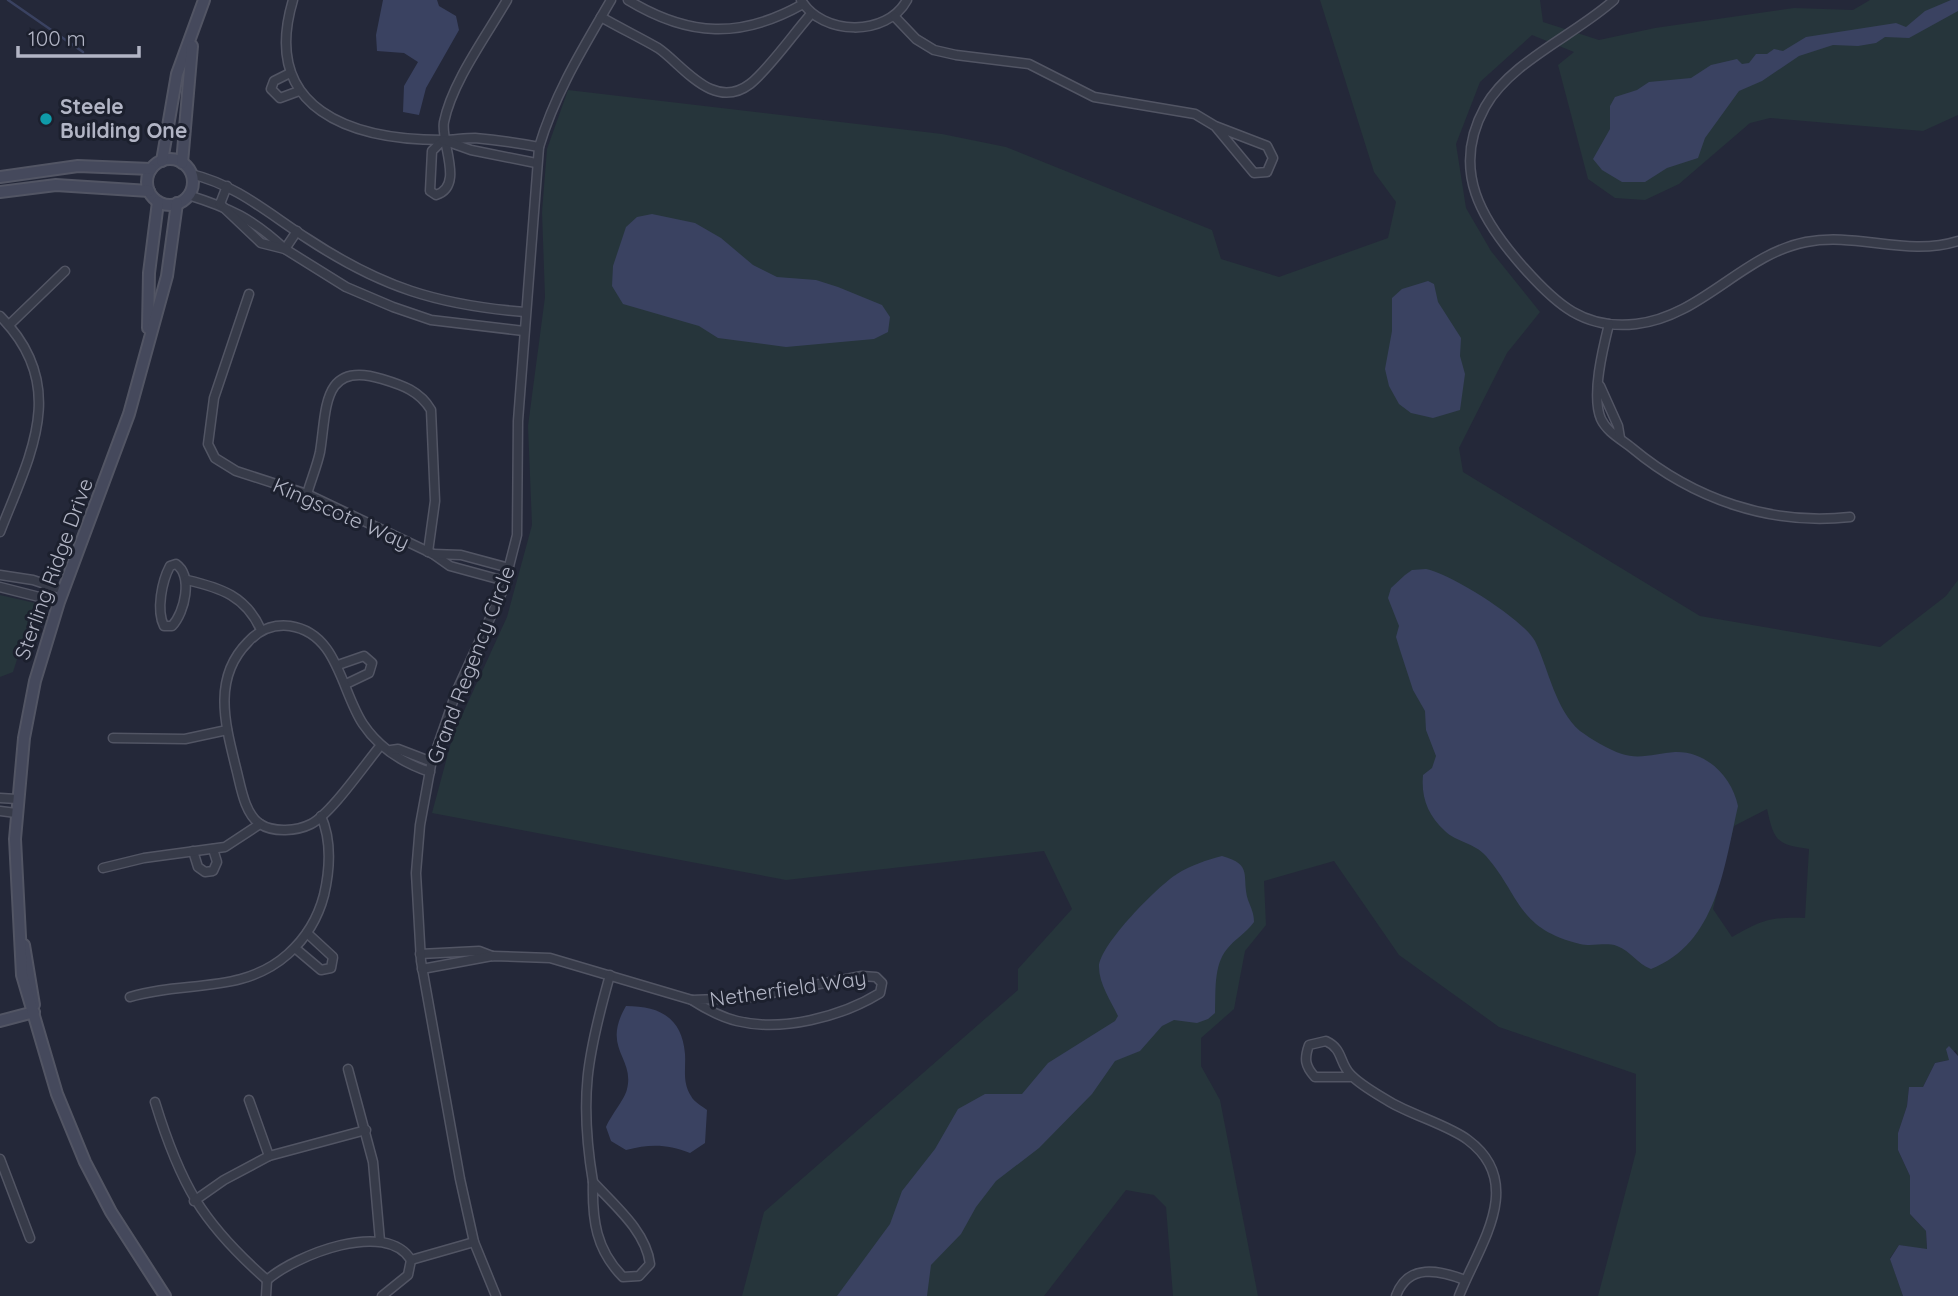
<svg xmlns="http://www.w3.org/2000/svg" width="1958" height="1296" viewBox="0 0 1958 1296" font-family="Quicksand,sans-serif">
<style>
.green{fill:#26353b;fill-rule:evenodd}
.water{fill:#3a4261}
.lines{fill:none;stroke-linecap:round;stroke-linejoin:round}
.stream{stroke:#3a4261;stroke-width:2.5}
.street-casing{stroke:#525564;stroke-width:11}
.secondary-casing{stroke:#525564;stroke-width:14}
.street{stroke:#373b49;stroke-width:8}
.secondary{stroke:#45495c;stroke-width:10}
.culture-dot{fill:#0f9aa8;stroke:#1c202e;stroke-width:2.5}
.labels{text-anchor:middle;stroke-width:6;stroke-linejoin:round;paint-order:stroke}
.poi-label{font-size:21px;font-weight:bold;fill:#b2b5c5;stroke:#1c202e;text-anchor:start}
.street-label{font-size:21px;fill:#b2b5c5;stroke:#1c202e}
</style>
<rect width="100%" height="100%" fill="#242839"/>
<g class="green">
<path d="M1320 0H1540L1543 22 1599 40 1655 28 1794 8 1853 10 1870 0H1958V115L1923 131 1770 118 1750 123 1679 184 1645 200 1615 198 1588 179 1558 65 1574 52 1532 35 1480 82 1456 144 1466 208 1491 251 1540 312 1507 353 1459 448 1463 472 1700 616 1880 647 1946 596 1958 580V1056L1956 1050 1949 1054V1060L1935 1063 1923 1087H1909L1907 1106 1898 1133V1150L1910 1176V1214L1926 1231 1927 1250 1899 1245 1890 1258 1903 1296H1598L1636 1152V1074L1499 1027 1399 955 1334 861 1264 881 1266 925 1245 951 1234 1009 1201 1038V1066L1220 1100 1258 1296H1173L1166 1207 1154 1195 1126 1190 1044 1296H742L764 1212 1018 990V969L1072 909 1044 851 786 880 432 813 453 735 507 617 532 525 528 426 545 297 542 212 547 149 568 90 942 134 1006 147 1212 230 1221 259 1279 277 1388 238 1396 202 1374 172ZM1767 809C1774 840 1776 845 1809 849L1805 918C1769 917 1763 920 1732 937L1713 909 1734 826Z"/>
<path d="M0 595 35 603 13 672 0 677Z"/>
</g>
<g class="water">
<path d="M383 0H437L439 6 456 16 459 30 426 88 419 115 403 112 404 86 418 62 404 53 377 51 376 35Z"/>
<path d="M1951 0H1958V11L1909 38 1885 37 1876 43 1858 46 1833 45 1799 56 1762 81 1739 91 1705 138 1698 158 1667 168 1645 182H1622L1602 170 1593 159 1610 129V106L1615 97 1637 90 1649 82 1691 78 1711 65 1737 59 1742 64 1749 63 1756 54H1767L1774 49 1783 51 1806 37 1896 23 1906 27 1925 11Z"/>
<path d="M652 214 695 223 721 238 753 265 777 277 816 280 838 287 882 305 890 317 888 332 874 339 786 347 718 338 699 326 623 304 612 286 613 266 626 227 637 217Z"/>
<path d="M1428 281 1434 284 1438 302 1461 338 1460 356 1465 374 1460 410 1433 418 1411 413 1399 404 1389 386 1385 369 1392 331V298L1402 289Z"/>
<path d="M1426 569C1450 573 1524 620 1535 641 1549 670 1555 709 1580 731 1591 739 1609 750 1622 754 1639 760 1658 753 1675 752 1707 751 1732 777 1738 806 1724 867 1717 943 1651 969 1637 964 1631 951 1617 946 1606 942 1592 947 1580 944 1516 928 1521 896 1486 856 1475 843 1456 842 1445 831 1428 815 1421 798 1423 775L1432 768 1436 756 1426 730 1425 711 1413 690 1400 650 1396 637 1399 626 1388 598 1391 588 1405 575 1412 570Z"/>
<path d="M1222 856C1254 865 1241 876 1248 900 1251 908 1254 913 1254 922 1246 933 1235 939 1227 949 1213 966 1216 993 1215 1013L1208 1019 1197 1023 1174 1020 1162 1026 1140 1051 1115 1061 1092 1094 1039 1148 996 1181 976 1207 961 1234 931 1265 927 1296H837L890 1224 902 1191 935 1149 958 1109 985 1094H1022L1048 1063 1115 1021 1118 1016C1111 1001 1099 984 1099 967 1099 945 1159 885 1177 874 1191 865 1207 860 1222 856Z"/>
<path d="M626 1006C659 1006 682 1017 685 1054 686 1069 682 1082 691 1096 694 1102 702 1106 707 1110L705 1143 690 1153C667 1144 650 1144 626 1150L611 1141 606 1127C611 1115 625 1099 627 1089 635 1057 601 1049 626 1006Z"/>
<path d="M1949 1046 1958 1056V1296H1903L1890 1259 1899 1245 1927 1249 1926 1231 1910 1214V1176L1898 1150V1133L1907 1106 1909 1087H1923L1935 1063 1949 1060 1946 1049Z"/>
</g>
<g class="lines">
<path class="stream" d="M8 0 83 52"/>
<defs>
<g id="street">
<path d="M293 0C260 110 352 140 443 140 453 140 464 138 475 138 496 140 518 143 539 147"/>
<path d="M628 0C689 37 741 39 803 4"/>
<path d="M801 0C822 36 887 37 907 0"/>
<path d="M1614 0C1575 35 1510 62 1485 107 1450 170 1482 221 1524 268 1556 304 1584 330 1636 324 1701 317 1743 254 1806 242 1857 232 1907 257 1958 241"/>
<path d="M601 17C620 28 639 37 658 48 682 64 713 112 750 84 769 69 794 33 811 14"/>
<path d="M895 17 916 39 934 50 956 55 1029 64 1094 97 1195 114 1215 126 1267 146 1273 158 1267 172 1254 173 1215 126"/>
<path d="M290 73 274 81 271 89 280 98 299 91"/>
<path d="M443 140 432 151 430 191 436 195C465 186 440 142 444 122 452 82 487 35 507 0"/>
<path d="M443 140 471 150 536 163"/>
<path d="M191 174C237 185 269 214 308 239 381 287 437 305 525 312"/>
<path d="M188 195C230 208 253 219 285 249L297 231"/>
<path d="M220 204 261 243 285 249 346 287 393 307 431 320 524 331"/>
<path d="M220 204 227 186"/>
<path d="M249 294 214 398 208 444 215 458 236 471 307 494 433 554 450 566 505 581"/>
<path d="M0 316C70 386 30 455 0 532"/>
<path d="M1609 324C1603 348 1591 396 1601 419 1607 432 1621 439 1632 448 1693 499 1771 526 1850 517"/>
<path d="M9 325 65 271"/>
<path d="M1600 386 1618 426 1620 438"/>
<path d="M307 494C311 480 317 466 320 452 327 410 321 360 382 379 402 385 420 391 431 410L435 501 428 552"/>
<path d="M433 554 461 555 509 568"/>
<path d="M176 564C193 576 185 612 172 626H164C156 610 162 581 170 566Z"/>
<path d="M0 575 33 580 63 590"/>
<path d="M187 580C221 588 246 596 261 630"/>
<path d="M0 587 59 602"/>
<path d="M338 665 364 656 372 663 369 673 346 684"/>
<path d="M113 738 185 739 227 730"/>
<path d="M381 745C365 764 331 814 311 824 297 831 274 833 260 824 245 814 241 788 237 772 226 727 211 679 248 642 260 629 273 624 290 626 338 633 341 691 363 724 379 748 403 763 430 772"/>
<path d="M391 750 398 749 432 762"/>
<path d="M0 798 17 799"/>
<path d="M0 811 16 813"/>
<path d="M193 851 198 867 205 872 213 871 217 862 213 849"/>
<path d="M103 868 144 858 225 847 260 824"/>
<path d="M295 948 321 970 331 968 333 957 307 933"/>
<path d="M420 954 479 951 492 956"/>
<path d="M422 969 492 956 550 958 692 1000"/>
<path d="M862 976 876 977 882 983 880 993C841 1017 782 1032 737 1021 720 1017 706 1009 692 1000L745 998Z"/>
<path d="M130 997C184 980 242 995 288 954 306 938 318 918 324 895 330 869 332 841 321 816"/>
<path d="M348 1069 373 1162 380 1241"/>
<path d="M1352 1077H1315C1305 1066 1304 1059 1309 1045L1326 1041C1343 1049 1339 1062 1350 1074 1360 1085 1377 1094 1390 1102 1412 1115 1450 1126 1468 1140 1527 1184 1478 1247 1459 1296"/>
<path d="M249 1100 269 1156"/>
<path d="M155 1102C180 1184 202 1223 267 1280"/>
<path d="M0 1159 30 1238"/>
<path d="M593 1182C614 1205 646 1231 650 1264L639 1276 623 1277C596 1250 592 1220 593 1182Z"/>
<path d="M593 1182C579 1098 587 1056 610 975"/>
<path d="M194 1201 224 1180 269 1156 366 1130"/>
<path d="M411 1260 474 1242"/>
<path d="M267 1280C296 1255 386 1219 411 1260"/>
<path d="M266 1296 267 1280"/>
<path d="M382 1296 408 1275 411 1260"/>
<path d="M496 1296 474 1242 460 1179 421 961 416 873 420 825 431 765 457 690 503 590 517 535 518 421 539 147C555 93 583 48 611 0"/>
<path d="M1396 1296C1408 1263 1439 1270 1465 1280"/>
</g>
<g id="secondary">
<circle cx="170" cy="182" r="23"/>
<path d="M162 161 177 74 204 0"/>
<path d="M182 163 192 46"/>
<path d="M0 177 78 166 151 169"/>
<path d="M0 192 56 185 149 191"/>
<path d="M148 328 149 273 158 202"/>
<path d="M24 945 34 1005"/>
<path d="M0 1021 34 1012"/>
<path d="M165 1296 111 1212 85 1162 57 1094 22 975 15 839 24 738 35 681 59 602 129 414 167 276 177 203"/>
</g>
</defs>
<use href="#street" class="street-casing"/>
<use href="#secondary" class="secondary-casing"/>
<use href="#street" class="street"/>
<use href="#secondary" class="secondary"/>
</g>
<circle class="culture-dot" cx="46" cy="119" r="7"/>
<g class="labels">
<g class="poi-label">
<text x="60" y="114">Steele<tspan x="60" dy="24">Building One</tspan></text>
</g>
<g class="street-label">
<text transform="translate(341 514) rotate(24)" y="7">Kingscote Way</text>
<text transform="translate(54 569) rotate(-70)" y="7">Sterling Ridge Drive</text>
<text transform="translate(471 665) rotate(-69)" y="7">Grand Regency Circle</text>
<text transform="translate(788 989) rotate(-8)" y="7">Netherfield Way</text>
</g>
</g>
<path d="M18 46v10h121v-10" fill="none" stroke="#b2b5c5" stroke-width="3.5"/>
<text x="28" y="46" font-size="21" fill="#b2b5c5" stroke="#1c202e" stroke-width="5" paint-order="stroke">100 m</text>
</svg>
